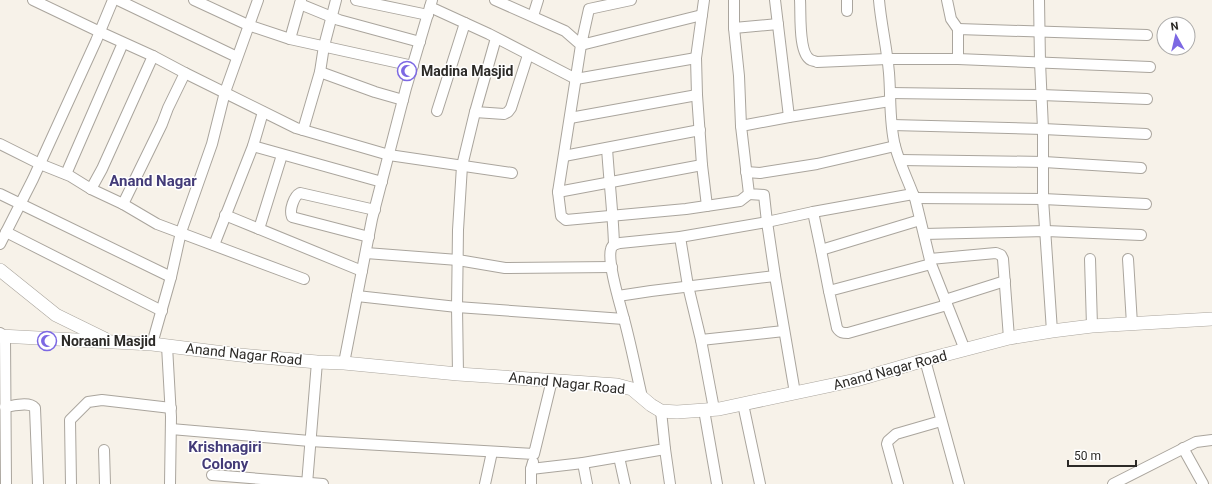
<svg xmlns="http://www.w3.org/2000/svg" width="1212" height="484" viewBox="0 0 1212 484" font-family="Roboto,sans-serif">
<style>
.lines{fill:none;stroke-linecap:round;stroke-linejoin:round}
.minor-casing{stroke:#aaa59d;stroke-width:12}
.tertiary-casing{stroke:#aaa59d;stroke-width:14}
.minor{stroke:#fff;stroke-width:10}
.tertiary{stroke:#fff;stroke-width:13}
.labels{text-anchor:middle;stroke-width:3;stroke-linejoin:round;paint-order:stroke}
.poi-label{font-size:14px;font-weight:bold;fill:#2c2a27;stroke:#fff;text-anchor:start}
.street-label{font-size:14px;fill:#2c2a27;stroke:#fff}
.neighbourhood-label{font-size:15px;font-weight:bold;fill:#433b78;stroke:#fff}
</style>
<rect width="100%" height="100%" fill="#f7f2e9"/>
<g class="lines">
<defs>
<g id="minor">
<path d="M33 0 100 32 153 56 185 73 296 128 389 155 512 173"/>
<path d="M118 0 237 57"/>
<path d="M194 0 248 25 290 39"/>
<path d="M301 0 290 39 413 66"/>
<path d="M356 0 428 15"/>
<path d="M495 0 565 31 581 45 558 192 561 216 566 220 686 209 740 201 749 194"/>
<path d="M631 0 589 9 581 45 702 15"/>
<path d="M704 0 696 58 697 95 702 165 707 206"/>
<path d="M734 0V28L739 76 741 126"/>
<path d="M775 0 789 117"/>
<path d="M800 0C801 13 798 54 811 60 813 61 815 61 817 62L887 59H958L1150 67"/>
<path d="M879 0C881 24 887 48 889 73 891 97 889 122 895 146 899 162 907 178 913 194L915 198 931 264 965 350"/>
<path d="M947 0 951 19 958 29"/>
<path d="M1039 0 1040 62 1043 129V199L1052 331"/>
<path d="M300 4 339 20 420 42"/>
<path d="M430 7 489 34 576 79 696 58"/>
<path d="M847 11V0"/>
<path d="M533 16 538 0"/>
<path d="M734 28 778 24"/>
<path d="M958 59V29L1147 35"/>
<path d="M320 72 375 92 403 100"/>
<path d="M890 93 1041 95 1147 99"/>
<path d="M890 101 789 117 741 126 749 194 764 195 767 222 813 212 913 194"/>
<path d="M437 111 465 23"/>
<path d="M475 112 504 114 508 112 511 108 528 55"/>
<path d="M570 118 697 95"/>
<path d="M892 125 1043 129 1146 134"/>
<path d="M303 130 320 72 324 46 336 0"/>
<path d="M0 144 40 164 70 176 91 189 123 204 157 224 304 279"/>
<path d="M253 146 382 182"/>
<path d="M607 148C609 180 613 212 614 245"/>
<path d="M564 156 700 130"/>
<path d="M900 160 1044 162 1141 168"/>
<path d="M746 172 760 173 817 164 895 146"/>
<path d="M66 174 123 43"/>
<path d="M91 189 102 169 153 56"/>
<path d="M558 192 702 165"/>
<path d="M0 194 171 277"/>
<path d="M915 198 1043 199 1146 204"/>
<path d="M123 204 162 124 168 108 185 73"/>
<path d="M813 212 821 250"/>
<path d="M225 215 362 271"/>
<path d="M259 229 282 155"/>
<path d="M6 232 162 311"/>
<path d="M924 234 1046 231 1141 235"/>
<path d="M369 237 292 217C289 210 294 196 300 193L375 210"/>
<path d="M680 237 688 286 701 340 714 409"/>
<path d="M0 244 33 179 96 41 113 0"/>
<path d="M214 245 253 146 263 112"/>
<path d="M366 253 458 260 505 268 612 267"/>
<path d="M930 259 996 253 1001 255 1003 259 1009 338"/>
<path d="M1090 259 1092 326"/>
<path d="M1128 259 1132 324"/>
<path d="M931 264 829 291 837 328C840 333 843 333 848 333L947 305"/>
<path d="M829 291 821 250 920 220"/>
<path d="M357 296 457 307 624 319"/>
<path d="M618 296 651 291 775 276"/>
<path d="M945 300 1005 281"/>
<path d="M0 333 5 337 6 484"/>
<path d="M701 340 784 331"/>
<path d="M152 344 171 277 181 232 212 144 225 92 258 0"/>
<path d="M167 346 171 417 170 484"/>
<path d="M925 360 959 484"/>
<path d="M344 363 372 219 406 88 432 0"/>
<path d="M458 374 457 307 458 230 462 166 475 112 496 38"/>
<path d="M642 397C636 371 631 345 624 319 620 304 607 262 611 249 612 245 616 244 620 243L680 237 767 222 775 276 795 393"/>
<path d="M743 404 760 484"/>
<path d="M5 407C13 406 29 401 35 408L38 484"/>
<path d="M704 410 717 484"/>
<path d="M171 429 310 441 534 454 552 380"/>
<path d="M1183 448 1203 484"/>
<path d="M665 449 670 484"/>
<path d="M104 450 105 484"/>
<path d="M619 457 625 484"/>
<path d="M583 463 587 484"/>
<path d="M531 469 583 463 665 449 661 411"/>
<path d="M212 475 323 484"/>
<path d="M71 484 70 420 88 402 102 400 171 408"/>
<path d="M307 484 317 362"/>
<path d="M485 484 492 452"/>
<path d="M531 484V469L533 462"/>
<path d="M898 484 887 444 888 441 896 434 941 421"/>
<path d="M1113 484 1196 442 1212 440"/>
</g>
<g id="tertiary">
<path d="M0 270 56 315 105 339"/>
<path d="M0 336 152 344 240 355 317 362 344 363 458 374 617 385 632 389 651 405 661 411 677 412 719 409 856 380 925 360 1009 338 1052 331 1092 326 1212 319"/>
</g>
</defs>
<use href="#minor" class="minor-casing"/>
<use href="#tertiary" class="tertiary-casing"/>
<use href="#minor" class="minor"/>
<use href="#tertiary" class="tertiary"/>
</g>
<defs>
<symbol id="mosque-ring" viewBox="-11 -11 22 22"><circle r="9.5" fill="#fff" stroke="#7c68e3" stroke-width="1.5"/><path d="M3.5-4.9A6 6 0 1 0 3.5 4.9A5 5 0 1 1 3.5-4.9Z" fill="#7c68e3"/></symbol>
</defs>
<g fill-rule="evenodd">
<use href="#mosque-ring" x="396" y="60" width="22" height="22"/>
<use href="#mosque-ring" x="36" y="330" width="22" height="22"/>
</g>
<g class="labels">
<g class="poi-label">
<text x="421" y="76">Madina Masjid</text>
<text x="61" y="346">Noraani Masjid</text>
</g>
<g class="street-label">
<text transform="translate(244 354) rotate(6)" y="5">Anand Nagar Road</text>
<text transform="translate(890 370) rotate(-15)" y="5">Anand Nagar Road</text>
<text transform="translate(567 383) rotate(6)" y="5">Anand Nagar Road</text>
</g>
<g class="neighbourhood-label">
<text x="153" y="186">Anand Nagar</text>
<text x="225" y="452">Krishnagiri<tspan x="225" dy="17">Colony</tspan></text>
</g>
</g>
<g transform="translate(1176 36) rotate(352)"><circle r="19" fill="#ffffff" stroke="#abaaa9"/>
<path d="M0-3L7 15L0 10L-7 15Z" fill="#7c68e3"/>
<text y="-6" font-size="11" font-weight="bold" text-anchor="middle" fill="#2c2a27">N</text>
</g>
<path d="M1068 460v6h68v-6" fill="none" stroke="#2c2a27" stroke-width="2"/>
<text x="1074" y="460" font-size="12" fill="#2c2a27" stroke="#ffffff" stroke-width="3" paint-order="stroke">50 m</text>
</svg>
